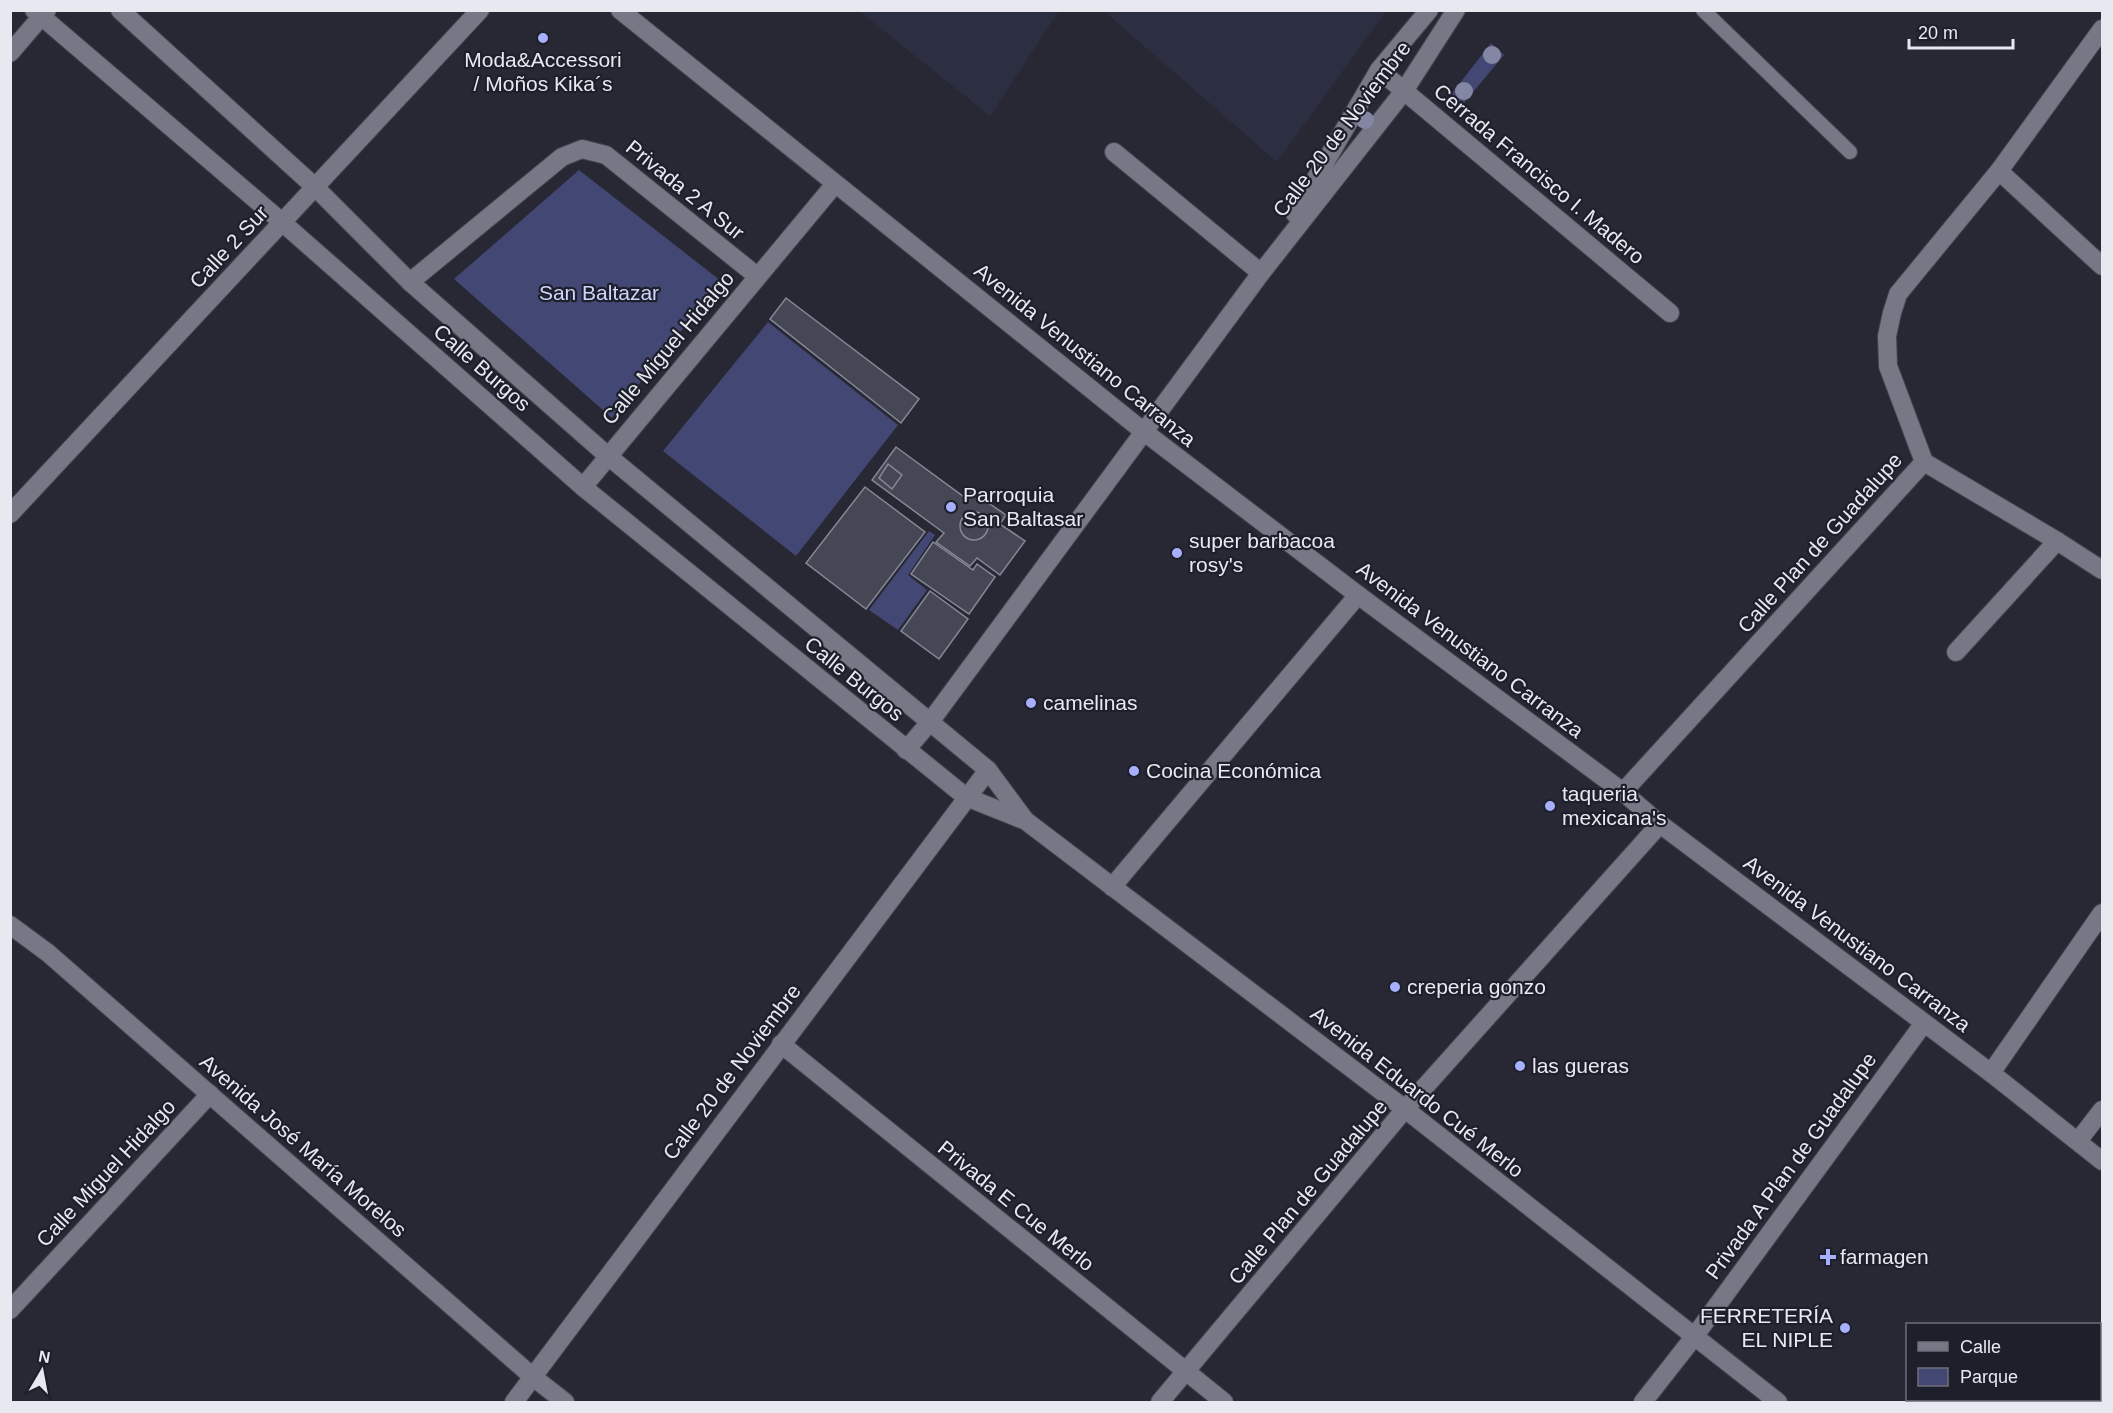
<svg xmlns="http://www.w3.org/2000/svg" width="2113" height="1413" viewBox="0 0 2113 1413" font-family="Helvetica,sans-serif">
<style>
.built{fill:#2c2f41}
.green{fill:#434773}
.building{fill:#454754;stroke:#868897;stroke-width:1.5}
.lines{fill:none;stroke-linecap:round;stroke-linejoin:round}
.lane-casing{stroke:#44454f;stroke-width:16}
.street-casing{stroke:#44454f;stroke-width:20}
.secondary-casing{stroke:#44454f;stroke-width:20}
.lane{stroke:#767886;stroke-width:14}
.street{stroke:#767886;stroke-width:18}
.secondary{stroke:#767886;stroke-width:18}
.tree{fill:#8387a3}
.poi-dot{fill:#a7b0fc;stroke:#1d1f2a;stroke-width:2}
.labels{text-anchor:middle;stroke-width:4.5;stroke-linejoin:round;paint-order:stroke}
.poi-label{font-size:21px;fill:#e7e8f0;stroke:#1d1f2a;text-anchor:start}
.street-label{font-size:21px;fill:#e7e8f0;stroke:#1d1f2a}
.park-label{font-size:21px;fill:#cfd5fd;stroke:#1d1f2a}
</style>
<rect width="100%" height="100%" fill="#272834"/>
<g class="built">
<path d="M859 11H1059L990 116Z"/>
<path d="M1104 11H1386L1277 162Z"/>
</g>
<g class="green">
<path d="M1491 43 1504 55 1458 110 1446 101Z"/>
<path d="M579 170 721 281 612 418 454 279Z"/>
<path d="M768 322 898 425 796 556 663 451Z"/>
<path d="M929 531 935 535 908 575 927 590 898 630 869 610Z"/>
</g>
<g class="building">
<path d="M786 298 919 399 901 423 770 319Z"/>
<path d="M896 447 967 499 971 491 1006 515 1000 524 1025 541 1000 575 977 558 970 566 936 542 944 533 872 480Z"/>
<path d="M888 464 902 475 892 489 879 478Z"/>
<path d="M865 487 925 532 866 609 806 563Z"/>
<circle cx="974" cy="526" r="14"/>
<path d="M933 542 973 570 977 564 995 577 969 614 911 574Z"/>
<path d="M930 591 968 619 939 659 901 631Z"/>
</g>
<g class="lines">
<defs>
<path id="lane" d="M1703 10 1850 152"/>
<g id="street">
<path d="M620 10 1143 431 1358 595 1623 792 1660 824 1991 1073 2102 1161"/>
<path d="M10 53 47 10"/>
<path d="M1379 70 1670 313"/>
<path d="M1114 152 1261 273"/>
<path d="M1999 171 2102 266"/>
<path d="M1295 214 1379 70 1429 10"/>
<path d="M410 282 562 157 582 149 606 155 757 276"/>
<path d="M1924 462 2057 541 2102 570"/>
<path d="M583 487 835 184"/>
<path d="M1956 652 2057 541"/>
<path d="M906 750 930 722 1261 273 1404 91 1456 10"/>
<path d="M1623 792 1924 462 1888 366 1887 336 1892 313 1898 294 1999 171 2102 29"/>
<path d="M1112 887 1358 595"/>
<path d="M10 925 48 953 533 1377 565 1402"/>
<path d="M781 1044 1224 1402"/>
<path d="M1991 1073 2102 913"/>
<path d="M2078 1141 2102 1110"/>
<path d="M10 1310 210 1094"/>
<path d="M514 1402 988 770"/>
<path d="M1160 1402 1405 1109 1660 824"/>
<path d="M1643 1402 1694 1337 1924 1023"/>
</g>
<g id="secondary">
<path d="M34 10 283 223 583 487 966 797 1026 821 1405 1109 1778 1402"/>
<path d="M120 10 315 187 410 282 608 456 988 770 1025 820"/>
<path d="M10 514 480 10"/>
</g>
</defs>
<use href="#lane" class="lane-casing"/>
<use href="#street" class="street-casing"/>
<use href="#secondary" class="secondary-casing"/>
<use href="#lane" class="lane"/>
<use href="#street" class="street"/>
<use href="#secondary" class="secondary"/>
</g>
<g class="tree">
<circle cx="1492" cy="55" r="9"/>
<circle cx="1464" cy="91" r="9"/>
<circle cx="1365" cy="120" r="9"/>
</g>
<g class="poi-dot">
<circle cx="543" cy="38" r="6"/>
<circle cx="951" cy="507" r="6"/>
<circle cx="1177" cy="553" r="6"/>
<circle cx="1031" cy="703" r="6"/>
<circle cx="1134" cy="771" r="6"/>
<circle cx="1550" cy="806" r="6"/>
<circle cx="1395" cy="987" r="6"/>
<circle cx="1520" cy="1066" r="6"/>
<path d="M1825 1248h6v6h6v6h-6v6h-6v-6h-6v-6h6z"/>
<circle cx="1845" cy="1328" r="6"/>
</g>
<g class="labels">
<g class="poi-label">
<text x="543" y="67" text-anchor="middle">Moda&amp;Accessori<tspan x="543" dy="24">/ Moños Kika´s</tspan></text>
<text x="963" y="502">Parroquia<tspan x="963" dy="24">San Baltasar</tspan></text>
<text x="1189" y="548">super barbacoa<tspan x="1189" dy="24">rosy's</tspan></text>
<text x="1043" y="710">camelinas</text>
<text x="1146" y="778">Cocina Económica</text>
<text x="1562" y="801">taqueria<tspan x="1562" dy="24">mexicana's</tspan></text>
<text x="1407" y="994">creperia gonzo</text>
<text x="1532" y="1073">las gueras</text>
<text x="1840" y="1264">farmagen</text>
<text x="1833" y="1323" text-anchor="end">FERRETERÍA<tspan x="1833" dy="24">EL NIPLE</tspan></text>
</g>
<g class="street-label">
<text transform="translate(1342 129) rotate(-53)" y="7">Calle 20 de Noviembre</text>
<text transform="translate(1539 174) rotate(40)" y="7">Cerrada Francisco I. Madero</text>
<text transform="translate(685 190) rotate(39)" y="7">Privada 2 A Sur</text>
<text transform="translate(229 247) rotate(-47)" y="7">Calle 2 Sur</text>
<text transform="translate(668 348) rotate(-50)" y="7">Calle Miguel Hidalgo</text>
<text transform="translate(1085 355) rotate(39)" y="7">Avenida Venustiano Carranza</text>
<text transform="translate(482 368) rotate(41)" y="7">Calle Burgos</text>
<text transform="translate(1820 543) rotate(-48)" y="7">Calle Plan de Guadalupe</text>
<text transform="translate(1470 650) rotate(37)" y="7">Avenida Venustiano Carranza</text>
<text transform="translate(854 679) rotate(39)" y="7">Calle Burgos</text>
<text transform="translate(1857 944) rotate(37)" y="7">Avenida Venustiano Carranza</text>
<text transform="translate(732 1072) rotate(-53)" y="7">Calle 20 de Noviembre</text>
<text transform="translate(1417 1092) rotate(38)" y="7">Avenida Eduardo Cué Merlo</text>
<text transform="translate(303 1146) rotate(41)" y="7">Avenida José María Morelos</text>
<text transform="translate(1791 1166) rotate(-54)" y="7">Privada A Plan de Guadalupe</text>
<text transform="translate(106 1173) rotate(-47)" y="7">Calle Miguel Hidalgo</text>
<text transform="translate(1308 1192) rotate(-50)" y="7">Calle Plan de Guadalupe</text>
<text transform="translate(1016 1206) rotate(39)" y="7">Privada E Cue Merlo</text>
</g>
<g class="park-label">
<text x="599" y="300">San Baltazar</text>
</g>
</g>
<rect width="2113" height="1413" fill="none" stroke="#e7e8f0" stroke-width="24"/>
<rect x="1906" y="1323" width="195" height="78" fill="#1d1f2a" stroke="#6e6f79" stroke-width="1.5"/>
<rect x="1918" y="1342" width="30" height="9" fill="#767886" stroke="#6e6f79" stroke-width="1.5"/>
<text x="1960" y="1353" font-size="18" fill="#e7e8f0">Calle</text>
<rect x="1918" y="1368" width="30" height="18" fill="#434773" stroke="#6e6f79" stroke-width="1.5"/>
<text x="1960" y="1383" font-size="18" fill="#e7e8f0">Parque</text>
<g transform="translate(42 1371) rotate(10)" stroke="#1d1f2a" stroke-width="4.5" paint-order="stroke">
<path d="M0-4.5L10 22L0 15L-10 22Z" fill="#e7e8f0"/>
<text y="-9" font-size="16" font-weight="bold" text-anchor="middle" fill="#e7e8f0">N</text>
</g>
<path d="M1909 39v9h104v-9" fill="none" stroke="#e7e8f0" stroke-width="3"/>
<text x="1918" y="39" font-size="18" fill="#e7e8f0" stroke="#1d1f2a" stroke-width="4.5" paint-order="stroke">20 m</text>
</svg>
